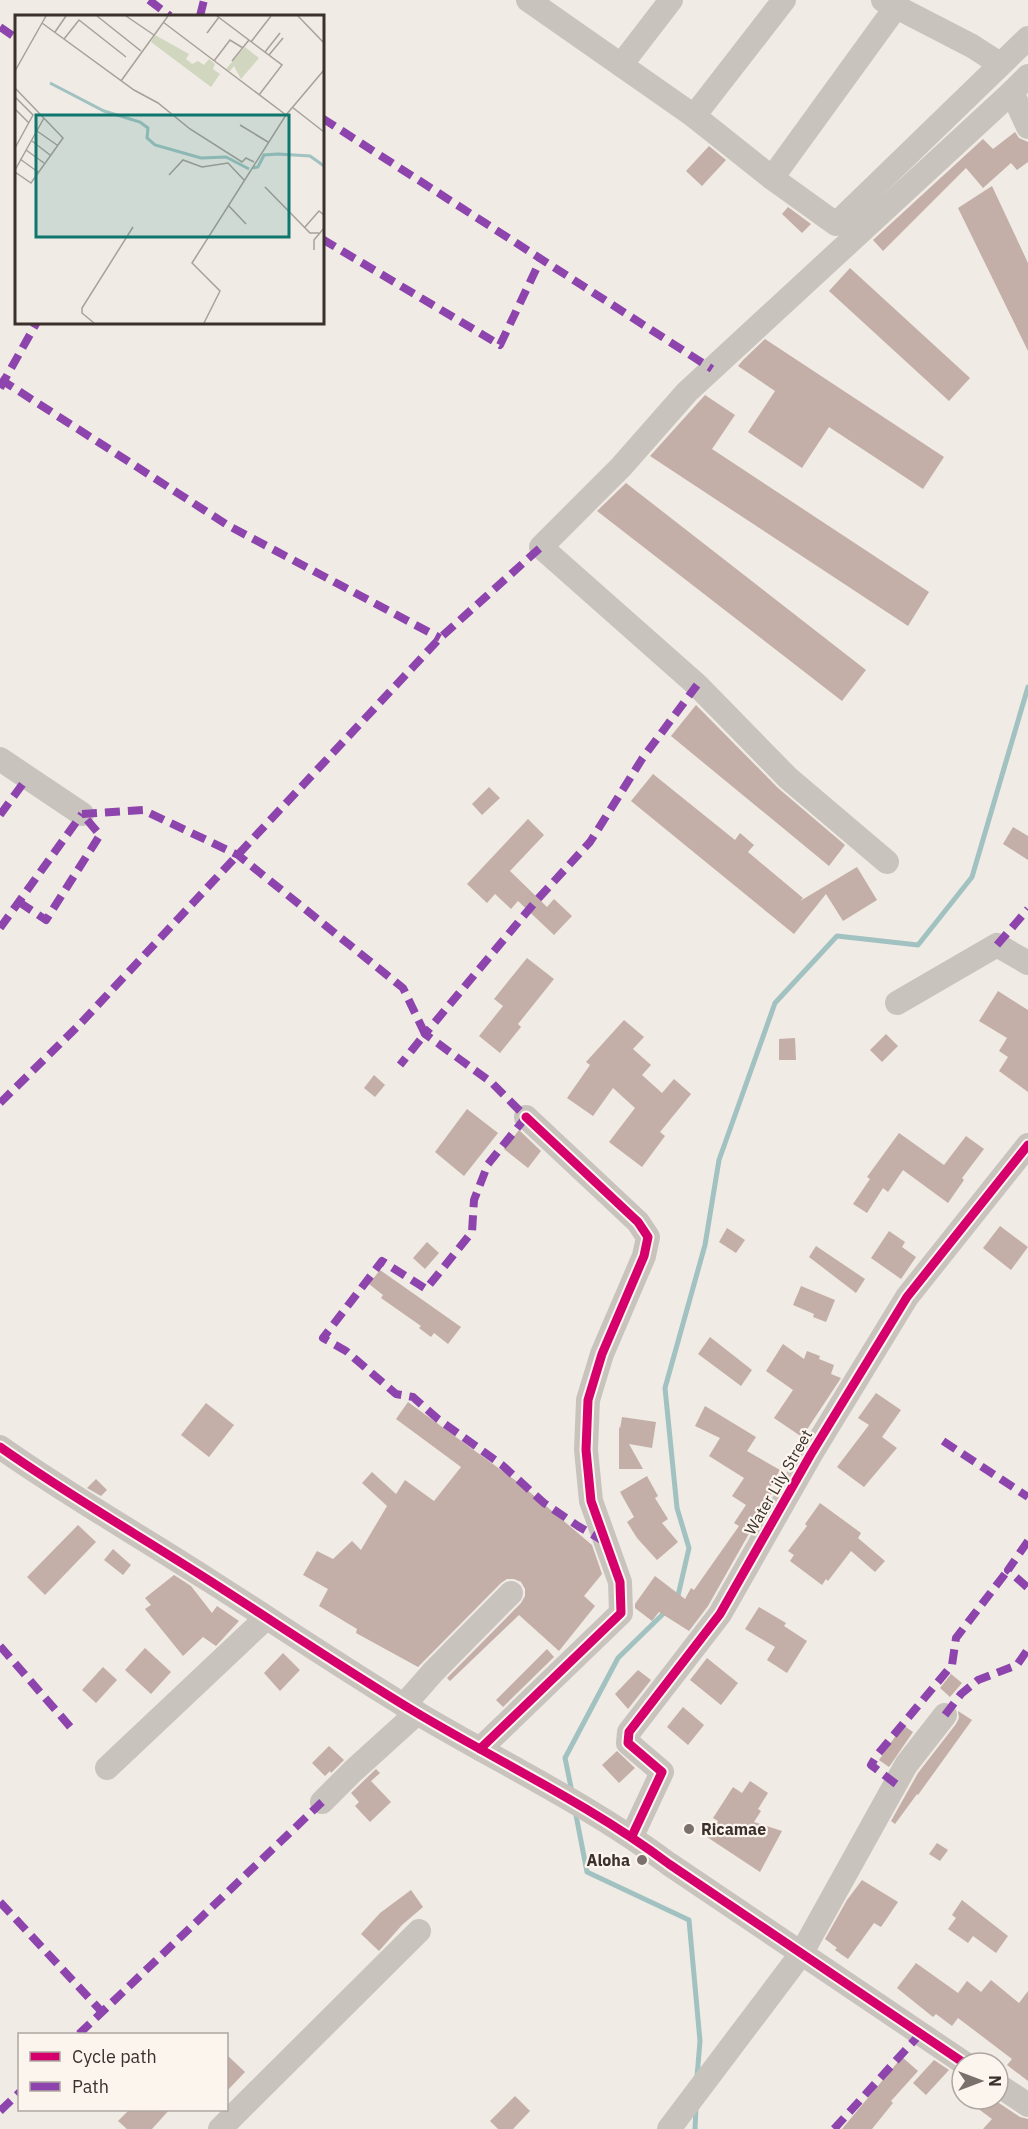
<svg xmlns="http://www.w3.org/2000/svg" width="1028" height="2129" viewBox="0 0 1028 2129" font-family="'IBM Plex Sans',sans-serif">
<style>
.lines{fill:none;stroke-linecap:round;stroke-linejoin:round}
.stream{stroke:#a1c2c1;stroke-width:5}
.building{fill:#c3afa7}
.minor{stroke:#c9c3be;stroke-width:24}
.quiet{stroke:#8e44ad;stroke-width:8;stroke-dasharray:15 8;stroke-linecap:butt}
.cycleway-casing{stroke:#fbf5ee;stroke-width:13}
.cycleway{stroke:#d6006c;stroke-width:9}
.poi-dot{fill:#7a716c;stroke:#fbf5ee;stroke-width:2}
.labels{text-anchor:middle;stroke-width:4.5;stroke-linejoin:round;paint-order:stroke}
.street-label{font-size:16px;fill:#3b302b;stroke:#fbf5ee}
.poi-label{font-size:16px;font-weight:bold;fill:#3b302b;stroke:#fbf5ee;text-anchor:start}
.inset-river{fill:none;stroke:#a1c2c1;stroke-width:3}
.inset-road{fill:none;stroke:#a8a09b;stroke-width:1.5}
.view{fill:#0f766e;fill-opacity:0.15;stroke:#0f766e;stroke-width:3}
.inset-edge{fill:none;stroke:#3b302b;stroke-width:3}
</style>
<rect width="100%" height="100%" fill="#f0ebe5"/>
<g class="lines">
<g class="stream">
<path d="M677 1600 689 1548 677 1508 665 1388 705 1245 719 1160 775 1003 837 936 918 945 972 877 1028 687"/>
<path d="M572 1792 565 1758 618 1658 666 1611"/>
<path d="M575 1810 587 1872 689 1920 700 2041 697 2077"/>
<path d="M695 2129 696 2107"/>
</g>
</g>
<g class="building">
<path d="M1015 132 1019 138 1028 142V162L1017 170 1011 163 983 188 966 168 883 251 873 240 983 139 993 149Z"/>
<path d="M709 146 726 160 702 186 686 171Z"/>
<path d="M992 186 1028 263V351L958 208Z"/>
<path d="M788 207 811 224 802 233 782 214Z"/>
<path d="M850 268 970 378 949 401 829 291Z"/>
<path d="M765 339 944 457 923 489 829 427 802 468 748 432 775 391 738 366 743 360Z"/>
<path d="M705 395 735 415 712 449 929 592 908 626 650 456Z"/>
<path d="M626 483 866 670 842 701 597 511Z"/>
<path d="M696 705 778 788 845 845 829 866 671 736Z"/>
<path d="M653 774 735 840 740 833 754 845 748 852 803 898 800 901 857 867 877 900 843 921 826 894 794 934 631 801Z"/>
<path d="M489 787 500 798 482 815 472 804Z"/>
<path d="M528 819 544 835 510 871 547 907 554 899 572 916 554 935 518 901 511 909 495 894 487 903 467 884Z"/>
<path d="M1013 827 1028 836V860L1003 844Z"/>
<path d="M527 958 554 979 518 1024 521 1027 500 1053 479 1036 503 1006 494 999Z"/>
<path d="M998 991 1028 1010V1092L999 1071 1008 1057 999 1051 1007 1038 979 1021Z"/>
<path d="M624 1020 644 1037 633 1049 651 1065 642 1075 662 1093 674 1079 691 1094 660 1132 665 1136 642 1167 609 1142 635 1108 613 1088 593 1116 567 1098 590 1065 586 1062Z"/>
<path d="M886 1034 898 1046 882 1062 870 1050Z"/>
<path d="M795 1038 796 1060H779V1039Z"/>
<path d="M374 1075 385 1085 375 1097 364 1088Z"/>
<path d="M467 1109 498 1133 464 1176 435 1152Z"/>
<path d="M519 1130 541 1151 528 1168 504 1149Z"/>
<path d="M899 1133 944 1165 966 1136 984 1149 962 1178 964 1180 948 1203 903 1170 888 1192 883 1188 867 1213 853 1204 870 1179 867 1177Z"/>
<path d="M1000 1226 1028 1247 1011 1270 983 1248Z"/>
<path d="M727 1228 745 1240 736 1253 719 1242Z"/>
<path d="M889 1231 905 1242 902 1247 916 1257 901 1279 871 1258Z"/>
<path d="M427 1242 439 1253 425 1269 413 1258Z"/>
<path d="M816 1246 865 1279 856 1293 809 1257Z"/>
<path d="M380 1270 461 1327 448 1344 434 1333 431 1337 419 1328 421 1326 381 1298 383 1295 369 1284Z"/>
<path d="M801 1286 835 1300 826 1322 813 1317 814 1314 793 1305Z"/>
<path d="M710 1337 752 1370 741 1386 698 1354Z"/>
<path d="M783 1344 804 1359 807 1351 820 1356 819 1359 834 1365 831 1374 841 1378 802 1437 774 1418 793 1390 766 1371Z"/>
<path d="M876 1393 901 1410 882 1437 897 1448 864 1487 837 1467 869 1425 858 1418Z"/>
<path d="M408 1402 519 1483 592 1545 602 1574 584 1596 595 1606 559 1651 519 1615 450 1681 447 1678 521 1603 525 1596V1589L521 1582 514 1579H507L501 1583 418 1667 356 1633 357 1629 319 1606 328 1589 303 1575 317 1551 333 1559 352 1541 361 1550 387 1506 362 1483 372 1472 396 1494 405 1480 434 1501 461 1467 396 1419Z"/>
<path d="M206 1403 234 1425 209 1457 181 1435Z"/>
<path d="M705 1406 756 1437 747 1451 780 1470 768 1491 772 1493 708 1606 689 1631 659 1612 652 1621 635 1608V1604L655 1576 685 1599 691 1588 694 1590 739 1526 734 1523 746 1505 732 1496 744 1478 709 1456 720 1438 695 1426Z"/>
<path d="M622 1417 656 1422 652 1448 629 1444 643 1469H619V1426L620 1429Z"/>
<path d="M647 1476 658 1496 655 1498 668 1519 662 1523 678 1542 657 1560 637 1538 627 1522 634 1517 620 1492Z"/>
<path d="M96 1479 107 1490 101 1496 87 1488Z"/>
<path d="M820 1503 861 1533 858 1538 885 1561 875 1572 851 1551 828 1581 826 1579 822 1585 790 1561 794 1555 788 1551 807 1526 805 1524Z"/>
<path d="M78 1525 96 1542 45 1595 27 1577Z"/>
<path d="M113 1549 131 1565 123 1575 104 1560Z"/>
<path d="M174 1575 191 1586 212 1613 217 1606 239 1621 216 1646 203 1637 183 1656 145 1609 151 1605 145 1598Z"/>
<path d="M759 1607 786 1623 784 1626 807 1641 787 1673 767 1660 775 1647 745 1629Z"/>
<path d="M145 1648 171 1672 151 1694 125 1670Z"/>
<path d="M547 1649 554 1657 503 1707 496 1700Z"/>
<path d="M283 1653 300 1670 280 1691 264 1673Z"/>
<path d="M707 1658 738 1683 721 1705 690 1680Z"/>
<path d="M103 1667 117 1680 96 1703 82 1690Z"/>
<path d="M638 1670 651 1680 628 1709 615 1694Z"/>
<path d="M951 1674 962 1683 950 1697 940 1688Z"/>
<path d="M683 1707 704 1725 688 1745 667 1727Z"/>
<path d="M958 1711 972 1720 918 1795 917 1794 895 1824 891 1821 918 1773 956 1724 959 1718Z"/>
<path d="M903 1725 913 1732 889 1767 879 1760Z"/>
<path d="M329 1746 344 1760 331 1773 330 1771 325 1776 312 1763Z"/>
<path d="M617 1751 635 1768 619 1783 602 1765Z"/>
<path d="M376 1769 380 1773 371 1781 391 1802 370 1822 355 1806 359 1802 351 1793Z"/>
<path d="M750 1781 768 1793 758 1809 761 1811 754 1822 782 1831 760 1872 707 1837 718 1821 713 1818 733 1787 742 1793Z"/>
<path d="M937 1843 948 1850 940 1861 929 1854Z"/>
<path d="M862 1880 898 1902 881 1927 874 1923 848 1959 835 1950 837 1948 825 1939 847 1900Z"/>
<path d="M411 1890 423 1907 402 1925 379 1951 361 1934 380 1913Z"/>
<path d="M962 1900 1008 1936 996 1953 973 1936 968 1943 948 1929 956 1918 952 1915Z"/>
<path d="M916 1963 958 1993 967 1981 981 1992 991 1980 1019 2003 1028 1991V2081L1007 2065 1012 2059 958 2018 952 2026 936 2014 933 2017 897 1988Z"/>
<path d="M226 2054 245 2072 226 2092Z"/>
<path d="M902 2057 918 2071 891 2101 893 2103 872 2129H842Z"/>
<path d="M934 2060 949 2070 926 2095 913 2083Z"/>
<path d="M515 2096 530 2111 513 2129H498L490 2121Z"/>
<path d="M965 2099H993L1020 2117 1028 2119V2129H983L992 2119Z"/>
<path d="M130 2109H170L152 2129H127L118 2121Z"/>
</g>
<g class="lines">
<g class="minor">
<path d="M528 0 694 116 772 178 836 224 1028 38"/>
<path d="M883 0 972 46 1000 64"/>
<path d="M621 65 671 0"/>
<path d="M1028 76 1012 92 1028 127"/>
<path d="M694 116 784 0"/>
<path d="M772 178 896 7"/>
<path d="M0 759 82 814"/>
<path d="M887 862 788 778 697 685 541 547 621 467 687 392 1012 92"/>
<path d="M897 1003 997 945 1028 963"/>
<path d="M0 1447C68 1495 140 1536 210 1581 279 1625 347 1671 417 1713 501 1763 590 1805 669 1864L964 2063"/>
<path d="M404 1705 433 1672 511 1593"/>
<path d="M480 1749 621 1613 620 1582 591 1501 586 1450 588 1400 602 1354 644 1256 648 1237 638 1222 526 1117"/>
<path d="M107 1768 266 1618"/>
<path d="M322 1802 353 1771 417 1713"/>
<path d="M632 1836 662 1772 628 1743 629 1732 720 1614 811 1454 907 1297 1028 1145"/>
<path d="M998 2085 1028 2105"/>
<path d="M220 2129 419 1931"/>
<path d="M669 2129 801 1954 906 1765 945 1715"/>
</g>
<g class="quiet">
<path d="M149 0 170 16"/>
<path d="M200 16 204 0"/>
<path d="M0 27 16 38"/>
<path d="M322 118 712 369"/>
<path d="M322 239 500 345 541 259"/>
<path d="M0 379 229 526 440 638"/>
<path d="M0 388 37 322"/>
<path d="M82 814 143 810 238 855 403 988 425 1034 400 1065"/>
<path d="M0 815 27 778"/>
<path d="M19 902 46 920 100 835 82 814"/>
<path d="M0 928 82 814"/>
<path d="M997 945 1028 909"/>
<path d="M0 1103 81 1023 440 638 541 547"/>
<path d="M943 1441 1028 1497"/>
<path d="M1028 1541 1008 1570 1028 1588"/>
<path d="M605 1542 578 1526 544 1503 502 1465 438 1419 413 1397 396 1394 346 1351 323 1338 382 1261 426 1289 472 1232 474 1200 488 1164 526 1117 491 1082 425 1034 536 901 590 842 642 759 697 685"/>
<path d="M0 1646 73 1730"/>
<path d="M945 1715 961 1694 978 1680 1017 1665 1028 1649"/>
<path d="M896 1784 871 1765 877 1755 952 1665 956 1638 1008 1570"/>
<path d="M0 1902 102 2012"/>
<path d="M79 2034 322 1802"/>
<path d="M0 2111 20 2092"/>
<path d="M834 2129 920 2034"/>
</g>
<defs>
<g id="cycleway">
<path d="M0 1447C68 1495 140 1536 210 1581 279 1625 347 1671 417 1713 501 1763 590 1805 669 1864L964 2063"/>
<path d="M480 1749 621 1613 620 1582 591 1501 586 1450 588 1400 602 1354 644 1256 648 1237 638 1222 526 1117"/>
<path d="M632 1836 662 1772 628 1743 629 1732 720 1614 811 1454 907 1297 1028 1145"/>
</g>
</defs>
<use href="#cycleway" class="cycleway-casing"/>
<use href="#cycleway" class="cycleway"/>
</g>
<g class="poi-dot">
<circle cx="689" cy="1829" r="6"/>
<circle cx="642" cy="1860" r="6"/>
</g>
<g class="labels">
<g class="street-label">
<text transform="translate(778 1482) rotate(-60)" y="6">Water Lily Street</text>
</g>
<g class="poi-label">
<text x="701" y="1835">Ricamae</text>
<text x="630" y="1866" text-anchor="end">Aloha</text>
</g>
</g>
<g transform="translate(15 15)">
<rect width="309" height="309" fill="#f0ebe5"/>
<path d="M140 20 174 39 171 44 177 49 183 46 189 50 194 44 200 49 198 54 205 59 196 72 136 27ZM230 32 244 43 226 64 219 51 215 56 211 54Z" fill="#d1d6bf"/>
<path class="inset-river" d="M35 68 89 96 125 107 133 113 132 123 140 130 186 143 211 142 234 154M238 153 243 152 249 140 263 139 295 141 309 151"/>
<path class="inset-road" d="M82 1 126 36M111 1 139 20M202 1 267 50 244 80M283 1 309 28M148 7 271 100M27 8 119 75 143 88 175 114 227 147 231 143 239 147M40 17 51 1M192 18 204 2M49 24 64 5 111 42M236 27 256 1M250 37 265 18M254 40 268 23M199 46 215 25 228 33M217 46 234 25M0 56 31 1M106 66 153 1M0 73 48 123 16 168 0 157M0 82 18 100 0 133M277 92 309 117M0 94 14 108M225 110 253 127M22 116 42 130M17 126 35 140M11 135 29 148M5 144 23 157M0 155 29 103M154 160 168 145 187 152 213 148 229 165M250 172 295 218H304M213 190 231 209M290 212 304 196 309 200M299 235V225L309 213M79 308 67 298V293L118 212M189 308 205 276 177 248 271 100 309 55"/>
<path class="view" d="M21 100H274V222H21Z"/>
<rect width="309" height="309" class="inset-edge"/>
</g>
<rect x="18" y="2033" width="210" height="78" fill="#fbf5ee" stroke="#aea6a0" stroke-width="1.5"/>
<rect x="30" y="2052" width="30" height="9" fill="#d6006c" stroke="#aea6a0" stroke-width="1.5"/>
<text x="72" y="2063" font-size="18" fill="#3b302b">Cycle path</text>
<rect x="30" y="2082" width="30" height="9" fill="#8e44ad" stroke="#aea6a0" stroke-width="1.5"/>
<text x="72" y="2093" font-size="18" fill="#3b302b">Path</text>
<g transform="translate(980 2081) rotate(90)"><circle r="28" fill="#fbf5ee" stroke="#aea6a0" stroke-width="1.5"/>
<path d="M0-4.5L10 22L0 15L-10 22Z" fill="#7a716c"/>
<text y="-9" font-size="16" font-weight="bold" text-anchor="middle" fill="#3b302b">N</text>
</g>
</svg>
